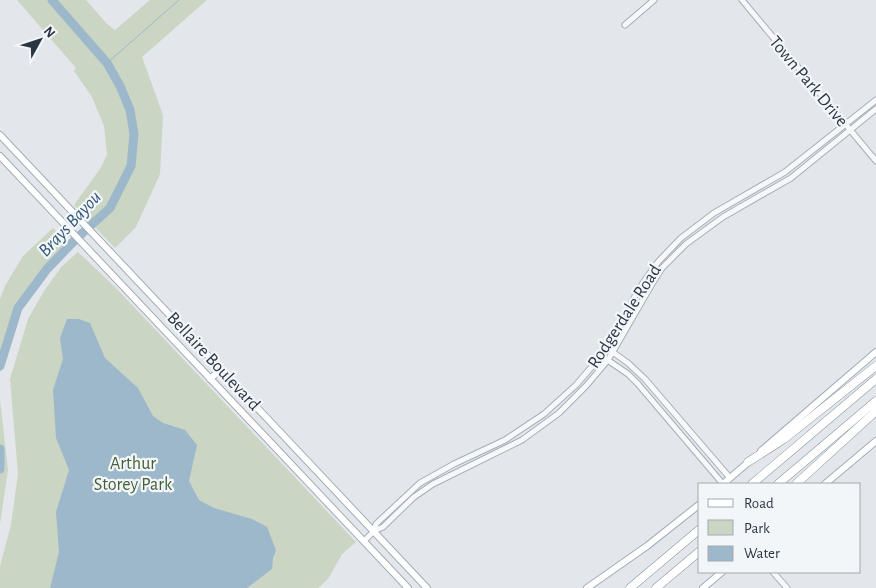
<svg xmlns="http://www.w3.org/2000/svg" width="876" height="588" viewBox="0 0 876 588" font-family="'Alegreya Sans',sans-serif">
<style>
.green{fill:#cad5c4}
.water{fill:#9eb8cb}
.lines{fill:none;stroke-linecap:round;stroke-linejoin:round}
.stream{stroke:#9eb8cb;stroke-width:1}
.river{stroke:#9eb8cb;stroke-width:9}
.minor-casing{stroke:#a8aeb6;stroke-width:7}
.major-casing{stroke:#a2acb7;stroke-width:8}
.highway-casing{stroke:#8a96a2;stroke-width:9}
.minor{stroke:#f6f8f9;stroke-width:5}
.major{stroke:#fff;stroke-width:6}
.highway{stroke:#fff;stroke-width:8}
.labels{text-anchor:middle;stroke-width:4.5;stroke-linejoin:round;paint-order:stroke}
.street-label{font-size:18px;fill:#2b3644;stroke:#f3f6f8}
.park-label{font-size:18px;fill:#436038;stroke:#f3f6f8}
.water-label{font-size:19px;font-style:italic;fill:#345878;stroke:#f3f6f8}
</style>
<rect width="100%" height="100%" fill="#e3e7eb"/>
<g class="green">
<path d="M17 0H86L107 24 115 30 150 0H207L142 57 163 115 160 174 136 227 115 248 74 205 100 169 107 155 104 126 92 97 74 71 76 68Z"/>
<path d="M53 228 70 245 61 252 38 280 21 310 0 373V400L8 470 0 524V299L5 286 23 256Z"/>
<path d="M78 252 116 288 356 542 342 554 328 579 318 588H0V566L11 525 18 474 10 379 28 319 44 291 62 266Z"/>
</g>
<path class="water" d="M67 319H79L90 323 105 358 138 388 153 416 163 423 185 430 197 445 189 481 199 500 214 508 252 519 267 527 276 550 273 558 272 569 247 588H50L59 552 56 512 69 470 56 438 53 390 63 359 60 338Z"/>
<g class="lines">
<path class="stream" d="M107 63 179 0"/>
<g class="river">
<path d="M0 366 18 308 47 269 77 238 110 208 131 166 134 134 130 110 120 86 107 63 52 0"/>
<path d="M0 449V469"/>
</g>
<defs>
<g id="minor">
<path d="M742 0 876 161"/>
<path d="M625 25 654 0"/>
<path d="M611 351 628 363 645 379 730 478"/>
<path d="M606 359 628 374 638 384 723 484"/>
<path d="M374 531 376 524 420 483 454 464 505 440 544 414 576 385 601 356 616 333 635 296 643 283 658 262 681 238 714 213 785 172 876 100"/>
<path d="M364 541 374 531 383 527 414 497 433 484 522 440 559 413 586 386 608 360 652 284 662 268 686 244 723 217 791 178 876 109"/>
<path d="M773 572 787 588"/>
</g>
<g id="major">
<path d="M0 135 427 588"/>
<path d="M0 156 408 588"/>
<path d="M210 379 221 369"/>
<path d="M761 451 876 352"/>
<path d="M723 484 752 459"/>
<path d="M825 484 876 441"/>
<path d="M587 588 647 546 700 504"/>
<path d="M703 588 722 572"/>
</g>
<g id="highway">
<path d="M748 462 784 439 876 366"/>
<path d="M752 484 876 379"/>
<path d="M778 484 876 401"/>
<path d="M796 484 874 413 876 407"/>
<path d="M630 588 700 529"/>
<path d="M656 588 700 551"/>
</g>
</defs>
<use href="#minor" class="minor-casing"/>
<use href="#major" class="major-casing"/>
<use href="#highway" class="highway-casing"/>
<use href="#minor" class="minor"/>
<use href="#major" class="major"/>
<use href="#highway" class="highway"/>
</g>
<g class="labels">
<g class="street-label">
<text transform="translate(809 81) rotate(50)" y="6">Town Park Drive</text>
<text transform="translate(624 316) rotate(-57)" y="6">Rodgerdale Road</text>
<text transform="translate(214 361) rotate(47)" y="6">Bellaire Boulevard</text>
</g>
<g class="park-label">
<text x="133" y="469">Arthur<tspan x="133" dy="21">Storey Park</tspan></text>
</g>
<g class="water-label">
<text transform="translate(69 223) rotate(-47)" y="7">Brays Bayou</text>
</g>
</g>
<rect x="698" y="483" width="162" height="90" fill="#f3f6f8" stroke="#a3a9b0"/>
<rect x="708" y="499" width="25" height="8" fill="#ffffff" stroke="#a3a9b0"/>
<text x="744" y="508" font-size="15" fill="#2b3644">Road</text>
<rect x="708" y="520" width="25" height="15" fill="#cad5c4" stroke="#a3a9b0"/>
<text x="744" y="533" font-size="15" fill="#2b3644">Park</text>
<rect x="708" y="546" width="25" height="15" fill="#9eb8cb" stroke="#a3a9b0"/>
<text x="744" y="558" font-size="15" fill="#2b3644">Water</text>
<g transform="translate(40 40) rotate(50)" stroke="#f3f6f8" stroke-width="4" paint-order="stroke">
<path d="M0-4L9 19L0 12L-9 19Z" fill="#2b3644"/>
<text y="-8" font-size="14" font-weight="bold" text-anchor="middle" fill="#2b3644">N</text>
</g>
</svg>
